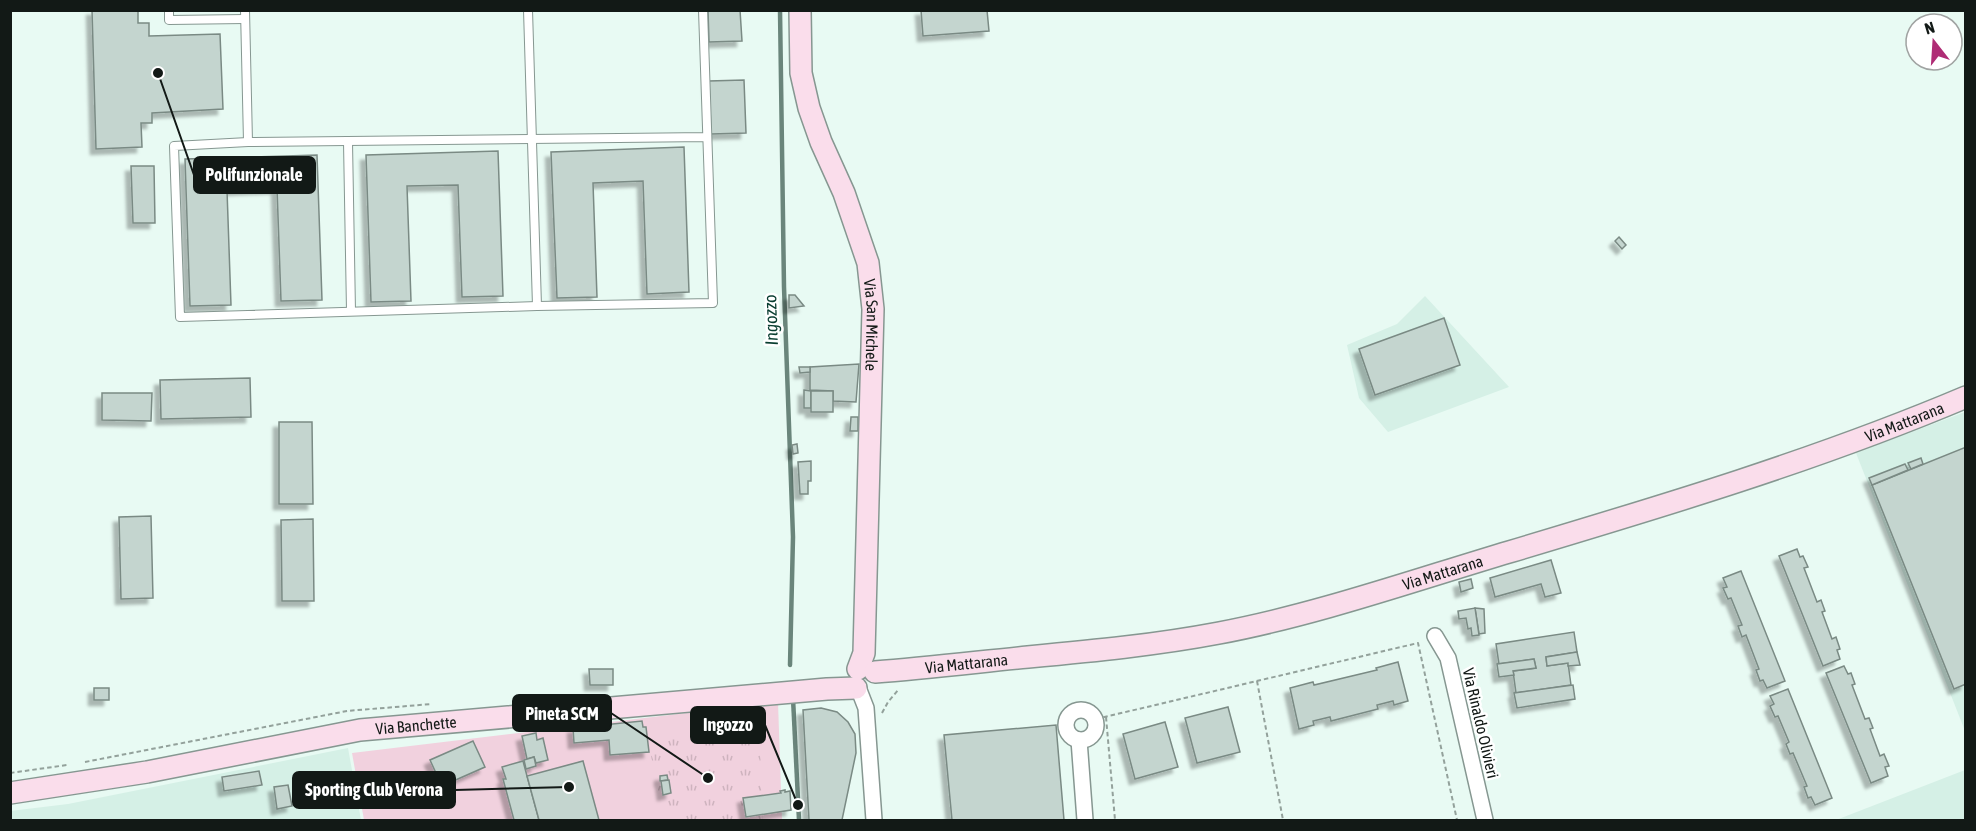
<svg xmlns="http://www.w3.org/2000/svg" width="1976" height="831" viewBox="0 0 1976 831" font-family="'Asap Condensed',sans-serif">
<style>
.built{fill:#d5f0e6}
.grass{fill:#f1d1de}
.park{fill:url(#park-tufts)}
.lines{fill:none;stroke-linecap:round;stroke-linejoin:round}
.stream{stroke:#6a857b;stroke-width:4.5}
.building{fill:#c4d5cf;stroke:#7a8a84;stroke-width:1.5;filter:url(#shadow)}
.lane-casing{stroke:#869791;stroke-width:10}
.street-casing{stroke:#869791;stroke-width:18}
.secondary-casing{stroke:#869791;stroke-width:24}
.path{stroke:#93a19b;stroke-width:2;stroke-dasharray:4.5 3;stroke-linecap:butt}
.lane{stroke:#fff;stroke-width:8}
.street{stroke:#fff;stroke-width:15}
.secondary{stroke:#faddeb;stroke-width:21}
.labels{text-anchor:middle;stroke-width:5;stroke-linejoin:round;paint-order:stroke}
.street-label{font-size:16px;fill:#121916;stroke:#fff}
.water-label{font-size:18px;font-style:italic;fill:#093d30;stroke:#fff}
.leader{fill:none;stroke:#121916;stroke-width:2}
.callout-dot{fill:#121916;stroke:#fff;stroke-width:2}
.callout{fill:#121916;stroke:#121916;stroke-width:2}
.callout-label{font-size:18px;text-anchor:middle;font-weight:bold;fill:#fff}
</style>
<defs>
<pattern id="park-tufts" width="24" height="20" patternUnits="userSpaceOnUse" patternTransform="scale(1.5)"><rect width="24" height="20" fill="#f1d1de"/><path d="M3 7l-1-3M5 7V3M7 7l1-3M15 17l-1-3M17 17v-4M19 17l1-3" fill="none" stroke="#ceb3be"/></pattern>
<filter id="shadow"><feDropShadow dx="-5.5" dy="5.5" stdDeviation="1.5" flood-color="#0004"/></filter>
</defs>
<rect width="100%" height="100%" fill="#e8faf3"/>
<g class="built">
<path d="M1425 296 1509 387 1388 432 1359 398 1347 345 1397 324Z"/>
<path d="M1965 412V731L1856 453Z"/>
<path d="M348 748 361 820H11L10 811 68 804Z"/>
<path d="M1965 770V820H1836Z"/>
</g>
<path class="grass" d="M778 702 782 820H364L352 753Z"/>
<path class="park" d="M759 724 763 820H664L647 736Z"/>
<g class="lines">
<g class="stream">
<path d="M780 10 784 287 793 537 790 665"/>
<path d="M793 698 799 820"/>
</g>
</g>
<g class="building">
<path d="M92 10H138V23H149V36L220 34 223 109 152 113V123H141L142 147 96 149Z"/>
<path d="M708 10H740L742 41 709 42Z"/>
<path d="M921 10H987L989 31 923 36Z"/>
<path d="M744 80 746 133 711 134 709 81Z"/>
<path d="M684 147 689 292 647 294 643 181 593 183 597 297 557 298 551 152Z"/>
<path d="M498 151 503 296 462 297 458 185 407 186 411 301 371 302 366 155Z"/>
<path d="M317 155 322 300 281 301 277 188 227 190 231 305 190 306 185 159Z"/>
<path d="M131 166H154L155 223H133Z"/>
<path d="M1619 237 1626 245 1622 249 1615 241Z"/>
<path d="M789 295H795L804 306 789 308Z"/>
<path d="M1444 318 1460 365 1375 395 1359 349Z"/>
<path d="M859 364 856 402 833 401V391L810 390V367Z"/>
<path d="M799 367H810V372L800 373Z"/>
<path d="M250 378 251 417 161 419 160 380Z"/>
<path d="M804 390 811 391V408H804Z"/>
<rect x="811" y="391" width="22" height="21"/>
<path d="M102 393H152L151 421 102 420Z"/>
<path d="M851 417H858V431H850Z"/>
<path d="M279 422H312L313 504H279Z"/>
<path d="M797 444 798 453 793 454 792 445Z"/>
<path d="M1966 447V684L1954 689 1872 485Z"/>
<path d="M1921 458 1923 464 1911 469 1908 463Z"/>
<path d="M811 461V481H808V494H800L798 462Z"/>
<path d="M1905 464 1908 470 1872 485 1869 478Z"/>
<path d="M151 516 153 598 121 599 119 517Z"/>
<path d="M313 519 314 601H282L281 520Z"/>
<path d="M1797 549 1800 557 1803 556 1808 567 1804 568 1817 602 1821 600 1825 611 1822 612 1832 639 1836 637 1840 649 1837 650 1840 659 1823 666 1779 556Z"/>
<path d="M1551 560 1561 593 1545 597 1541 584 1495 597 1490 578Z"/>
<path d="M1741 571 1785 681 1767 688 1763 680 1760 681 1756 670 1759 669 1746 635 1742 637 1738 626 1742 625 1731 598 1728 599 1723 588 1727 587 1723 578Z"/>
<path d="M1471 579 1473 588 1461 592 1459 582Z"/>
<path d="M1475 608 1484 609 1485 633 1479 634Z"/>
<path d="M1475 608 1479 635 1472 636 1471 628 1468 629 1466 618 1459 619 1458 611Z"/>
<path d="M1574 632 1577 652 1546 657 1547 666 1568 663 1571 685 1516 693 1513 671 1536 668 1534 659 1499 664 1496 644Z"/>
<path d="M1577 652 1580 665 1568 666V663L1547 666 1546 657Z"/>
<path d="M1534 659 1536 668 1513 671 1514 675 1499 677 1497 664Z"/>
<path d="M1398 662 1408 701 1394 705 1393 701 1377 705 1378 709 1331 721 1330 717 1313 721 1314 725 1299 729 1290 688 1313 682 1314 685 1377 670 1376 668Z"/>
<path d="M1844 666 1848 674 1851 673 1855 684 1852 685 1865 719 1869 718 1873 728 1870 729 1880 756 1884 754 1889 766 1885 767 1888 776 1871 783 1826 673Z"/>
<path d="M589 669H613V685H590Z"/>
<path d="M1573 685 1575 699 1517 708 1514 693Z"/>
<rect x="94" y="688" width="15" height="12"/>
<path d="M1788 689 1832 798 1815 805 1811 797 1808 798 1804 787 1807 786 1793 753 1790 754 1786 744 1789 742 1778 716 1775 717 1770 706 1774 704 1770 696Z"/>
<path d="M1228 707 1240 752 1197 763 1185 718Z"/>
<path d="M821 708 837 712 848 722 855 734 856 753 842 820H809L803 710Z"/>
<path d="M642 721 643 727H646L649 752 610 755 609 740 574 743 573 728Z"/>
<path d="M1165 722 1178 767 1135 779 1123 734Z"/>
<path d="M1056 725 1064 820H952L944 735Z"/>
<path d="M536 733 537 740 543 738 548 760 536 763 534 757 527 759 522 736Z"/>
<path d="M473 741 485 767 442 786 430 760Z"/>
<path d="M534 757 536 766 526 769 524 760Z"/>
<path d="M523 761 527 776 539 820H514L503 779H506L502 767Z"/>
<path d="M583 761 599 820H539L527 776Z"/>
<path d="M259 771 262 785 224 791 222 777Z"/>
<path d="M667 775 668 780 660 781V776Z"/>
<path d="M669 780 671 793 663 795 661 781Z"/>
<path d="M288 785 292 806 277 809 274 787Z"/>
<path d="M785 790V792L790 791 791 810 746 817 743 798 781 793 780 791Z"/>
</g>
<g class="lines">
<defs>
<g id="lane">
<path d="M169 10V20L245 19"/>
<path d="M245 10 248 142"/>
<path d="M528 10 537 306"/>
<path d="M703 10 713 303 537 306 180 317 174 146 248 142 707 137"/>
<path d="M348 142 351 311"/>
</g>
<g id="street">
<path d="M1435 636 1448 658 1485 820"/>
<path d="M859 690 866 708 874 820"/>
<circle cx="1081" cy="725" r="15"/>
<path d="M1079 740 1085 820"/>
</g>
<g id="secondary">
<path id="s1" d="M800 10 801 73 809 108 821 142 844 193 868 263 873 309 864 653 858 669"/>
<path id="s2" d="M875 672C926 668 977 662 1028 657 1092 651 1156 645 1219 633 1315 615 1415 580 1509 552 1663 506 1817 460 1966 397"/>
<path id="s3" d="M10 793 147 772 360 730 827 689 856 688"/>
</g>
</defs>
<use href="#lane" class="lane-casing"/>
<use href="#street" class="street-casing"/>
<use href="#secondary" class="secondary-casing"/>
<g class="path">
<path d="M1257 681 1283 820"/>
<path d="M882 713 888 702 899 689"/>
<path d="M1106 717 1115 820"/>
<path d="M1096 719 1418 643 1457 820"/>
<path d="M85 762 347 711 431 704"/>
<path d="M10 773 67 765"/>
</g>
<use href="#lane" class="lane"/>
<use href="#street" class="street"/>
<use href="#secondary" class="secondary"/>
</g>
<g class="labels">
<g class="street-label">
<text dy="6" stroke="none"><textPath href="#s1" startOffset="327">Via San Michele</textPath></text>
<text dy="6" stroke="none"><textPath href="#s2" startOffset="1064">Via Mattarana</textPath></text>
<text dy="6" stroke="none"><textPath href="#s2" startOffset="578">Via Mattarana</textPath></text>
<text dy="6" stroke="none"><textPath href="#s2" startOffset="92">Via Mattarana</textPath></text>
<text transform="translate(1481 723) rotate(77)" y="6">Via Rinaldo Olivieri</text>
<text dy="6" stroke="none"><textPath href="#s3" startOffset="412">Via Banchette</textPath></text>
</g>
<g class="water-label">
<text transform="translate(771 320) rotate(-92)" y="6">Ingozzo</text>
</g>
</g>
<path class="leader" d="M158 73L194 175M708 778L611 713M798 805L765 725M569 787L455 790"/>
<g class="callout-dot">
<circle cx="158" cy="73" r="6"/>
<circle cx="708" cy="778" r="6"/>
<circle cx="798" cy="805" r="6"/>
<circle cx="569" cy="787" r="6"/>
</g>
<g class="callout">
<rect x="194" y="157" width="121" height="36" rx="6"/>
<rect x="513" y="695" width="98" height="36" rx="6"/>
<rect x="691" y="707" width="74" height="36" rx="6"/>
<rect x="293" y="772" width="162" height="36" rx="6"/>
</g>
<g class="callout-label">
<text x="254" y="181">Polifunzionale</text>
<text x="562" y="720">Pineta SCM</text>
<text x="728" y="731">Ingozzo</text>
<text x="374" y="796">Sporting Club Verona</text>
</g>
<rect width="1976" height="831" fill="none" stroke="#121916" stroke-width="24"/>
<g transform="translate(1934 42) rotate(343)"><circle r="28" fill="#ffffff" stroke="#a0a3a2" stroke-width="1.5"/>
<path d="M0-4.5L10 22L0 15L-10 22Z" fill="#af2c75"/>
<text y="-9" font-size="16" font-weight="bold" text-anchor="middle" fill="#121916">N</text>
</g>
</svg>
